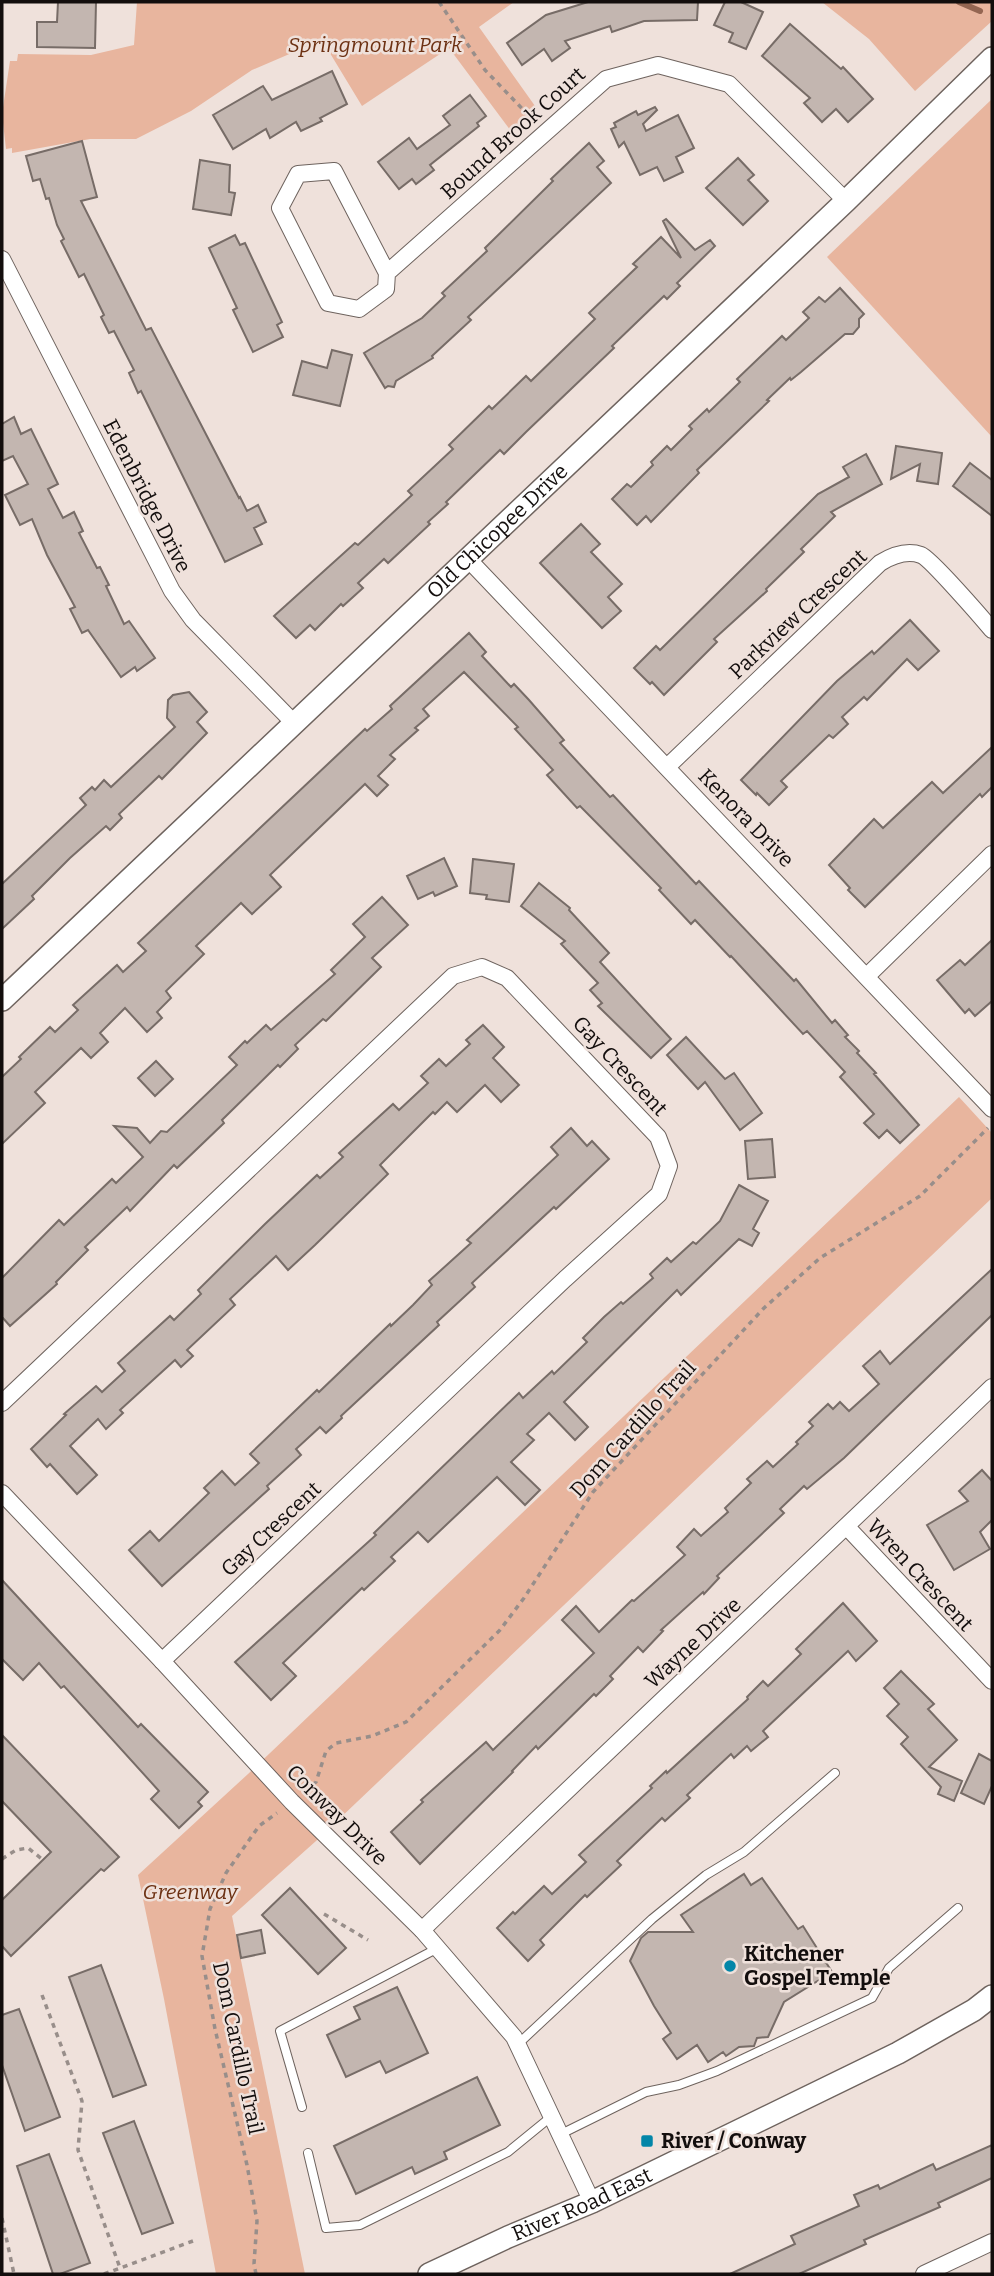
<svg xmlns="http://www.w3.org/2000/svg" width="994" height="2276" viewBox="0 0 994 2276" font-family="Bitter,serif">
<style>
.green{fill:#e8b59e}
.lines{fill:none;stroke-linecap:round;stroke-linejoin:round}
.stream{stroke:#946652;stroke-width:6}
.building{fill:#c3b6b0;stroke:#776c67;stroke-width:2}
.service-casing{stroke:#6e635e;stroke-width:10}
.minor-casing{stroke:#6e635e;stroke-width:18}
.tertiary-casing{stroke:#6e635e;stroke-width:24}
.path{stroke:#988e8a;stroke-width:3.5;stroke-dasharray:5 5;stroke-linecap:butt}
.service{stroke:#fff;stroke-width:8}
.minor{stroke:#fff;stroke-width:16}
.tertiary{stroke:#fff;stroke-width:21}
.poi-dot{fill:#0386a8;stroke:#efe1db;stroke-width:2.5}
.labels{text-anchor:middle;stroke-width:5;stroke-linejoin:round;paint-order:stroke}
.park-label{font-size:21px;font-style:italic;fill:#6d3113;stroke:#efe1db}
.street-label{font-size:21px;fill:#130e0d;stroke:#efe1db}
.poi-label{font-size:21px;font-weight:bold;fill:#130e0d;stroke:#efe1db;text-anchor:start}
</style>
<rect width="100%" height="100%" fill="#efe1db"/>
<g class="green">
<path d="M137 2H514L479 27 535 106 511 131 449 48 362 106 322 40 252 70 191 111 136 139H90L12 153V148L6 149 2 114 10 61H17L18 54 91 55 134 45Z"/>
<path d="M822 2H992V21L915 91 869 39Z"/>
<path d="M992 99V437L827 257Z"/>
<path d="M959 1097 992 1133V1198L316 1841 232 1916 305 2274H216L164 1999 138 1875 248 1774Z"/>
</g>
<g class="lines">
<path class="stream" d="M959 2 980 11"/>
</g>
<g class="building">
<path d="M58 2H96L95 48 37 47V22H57Z"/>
<path d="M588 2H698L697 20 644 21 612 32 610 26 565 41 570 48 552 61 544 49 522 65 507 43 546 15Z"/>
<path d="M725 2H741L763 12 746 49 729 42 733 33 714 25Z"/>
<path d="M790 24 841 69 843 67 873 99 848 122 836 109 822 122 804 103 810 98 762 56Z"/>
<path d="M332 71 347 104 320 118 322 121 301 131 296 122 270 138 266 129 233 149 213 115 263 86 272 100Z"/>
<path d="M470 95 486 116 477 123 479 126 430 165 434 170 416 184 412 179 399 189 378 162 409 138 417 149 450 125 443 116Z"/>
<path d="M655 107 657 110 643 124 646 131 678 115 694 148 676 157 683 172 664 181 657 167 640 175 624 142 619 147 611 129 616 127 614 123 636 111 638 115Z"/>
<path d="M82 141 97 197 81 201 146 330 151 328 239 498 240 497 247 511 258 505 266 522 254 528 262 544 225 562 141 391 138 393 129 373 134 370 114 331 109 333 101 317 104 315 84 274 79 277 61 241 64 239 57 225 49 198 46 199 40 179 33 181 26 156Z"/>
<path d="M589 143 604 161 597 167 611 183 468 317 471 320 432 356 433 358 396 381 394 387 388 386 385 388 364 353 422 318 445 296 442 293 487 251 485 248 553 181 551 179Z"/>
<path d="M738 158 754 175 748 180 768 201 743 225 706 188Z"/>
<path d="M200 160 230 165 229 192 235 193 231 215 193 209Z"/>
<path d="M666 219 695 250 710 240 715 246 677 283 680 286 667 299 664 296 612 346 614 348 526 432 504 454 500 450 446 502 448 504 428 522 430 524 388 563 384 559 358 583 363 588 343 606 341 604 315 630 310 625 296 638 274 616 355 543 358 545 412 495 408 491 453 449 449 445 489 406 492 409 526 376 531 381 595 319 589 313 637 267 633 264 661 237 681 258 663 221Z"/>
<path d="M235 235 240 245 245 243 282 322 277 325 283 337 253 352 233 310 237 308 209 248Z"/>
<path d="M840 288 864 314 859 319V327L853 334H845L801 372 791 380 790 378 767 400 769 401 697 470 699 473 651 522 646 516 637 525 612 499 627 484 631 487 653 465 651 462 667 446 671 450 692 429 689 426 707 409 709 412 740 382 737 379 782 336 786 340 809 318 803 312 819 297 825 302Z"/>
<path d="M332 350 352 355 340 406 293 395 302 361 327 368Z"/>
<path d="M14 417 21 434 31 429 58 484 48 489 63 518 74 512 83 531 79 533 97 568 100 567 109 585 106 586 124 624 129 621 155 658 137 671 135 667 121 677 88 630 82 633 70 609 75 607 47 555 32 519 20 525 5 495 28 484 13 456 2 461V424Z"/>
<path d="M896 446 942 453 938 484 917 481 920 464 891 479Z"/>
<path d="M866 454 882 484 831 512 835 516 801 549 804 552 766 589 767 591 714 639 717 642 664 695 652 682 650 684 634 668 656 646 660 650 818 494 849 477 843 467Z"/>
<path d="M970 463 992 480V516L953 486Z"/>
<path d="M581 524 600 544 591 552 622 584 608 597 621 611 602 628 540 563Z"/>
<path d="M910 620 939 651 918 670 907 659 867 700 864 697 842 717 848 724 833 738 829 735 781 781 787 787 769 805 757 793 756 795 741 780 837 681 872 651 874 654Z"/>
<path d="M469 633 486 652 482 656 511 687 514 684 529 700 564 740 560 743 610 797 613 795 696 884 699 881 794 981 796 979 832 1023 835 1020 848 1035 845 1037 859 1051 857 1053 876 1073 874 1074 919 1125 900 1143 887 1130 879 1138 864 1123 874 1114 840 1077 845 1072 807 1031 803 1034 731 956 730 957 695 920 691 924 659 890 661 888 580 806 577 808 547 775 553 770 515 729 518 727 464 672 423 709 429 716 415 728 418 730 390 755 395 759 378 776 388 785 377 796 365 784 270 875 281 887 252 914 241 903 196 946 204 954 166 991 171 998 157 1012 162 1018 147 1032 125 1008 100 1033 108 1042 91 1058 81 1048 35 1092 45 1103 2 1144V1077L21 1059 19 1057 50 1027 55 1032 78 1010 73 1005 117 965 123 972 146 951 138 943 365 729 367 731 392 709 390 706Z"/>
<path d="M189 692 207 712 197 722 207 733 162 779 159 776 119 814 122 818 110 830 106 826 70 858 32 896 34 899 2 929V884L86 805 80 798 92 787 95 790 104 780 111 787 175 727 167 718 168 700 173 695Z"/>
<path d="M992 747V787L982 797 980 794 865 907 848 890 850 888 829 865 874 819 883 828 932 782 943 793Z"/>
<path d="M444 858 457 886 435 896 433 892 418 899 407 876Z"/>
<path d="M473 859 514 864 509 902 486 899 487 895 470 893Z"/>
<path d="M539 883 570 908 569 910 609 953 600 962 671 1039 651 1058 598 1006 602 1003 590 990 598 983 561 944 565 941 521 906Z"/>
<path d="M382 897 408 925 372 958 381 967 326 1021 323 1019 295 1045 298 1049 280 1067 278 1065 222 1120 224 1123 177 1168 174 1165 130 1211 127 1207 85 1247 88 1250 56 1282 57 1284 10 1326 2 1317V1278L59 1220 64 1225 112 1179 116 1183 143 1157 114 1126 137 1128 150 1143 161 1131 167 1132 237 1065 229 1057 245 1041 247 1043 266 1025 271 1030 335 974 331 970 365 937 353 924Z"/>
<path d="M992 940V1001L975 1016 969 1009 965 1013 937 980 960 960 965 965Z"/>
<path d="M483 1025 504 1047 493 1058 519 1085 501 1102 485 1085 457 1112 447 1102 435 1114 433 1112 380 1165 388 1174 315 1245 288 1270 276 1256 230 1299 235 1305 187 1350 193 1356 181 1367 175 1360 120 1410 123 1413 106 1429 98 1419 70 1446 97 1475 77 1494 50 1464 47 1467 31 1449 66 1415 64 1414 96 1386 102 1392 125 1371 118 1363 170 1316 174 1320 201 1294 198 1290 265 1224 317 1175 320 1178 343 1157 339 1153 393 1104 399 1110 428 1083 421 1076 439 1059 446 1066 470 1044 466 1040Z"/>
<path d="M686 1037 725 1079 734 1073 762 1113 740 1130 705 1082 698 1089 667 1055Z"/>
<path d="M156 1061 173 1079 155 1096 138 1078Z"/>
<path d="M571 1128 587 1146 592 1141 609 1159 556 1209 554 1207 472 1283 475 1287 437 1322 439 1325 341 1416 342 1418 326 1433 320 1427 296 1449 301 1455 267 1486 269 1489 162 1586 129 1550 150 1531 159 1541 209 1493 204 1488 222 1471 235 1485 259 1463 250 1454 317 1390 319 1392 390 1324 391 1326 413 1305 432 1285 429 1281 471 1243 467 1240 558 1155 551 1147Z"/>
<path d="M772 1139 775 1177 748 1179 745 1141Z"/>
<path d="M739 1185 768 1201 753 1229 759 1233 752 1246 739 1239 681 1295 677 1290 564 1402 588 1427 575 1440 549 1413 527 1434 534 1440 511 1462 540 1490 525 1505 497 1477 428 1542 418 1532 391 1557 395 1561 364 1590 362 1588 283 1663 296 1676 271 1700 235 1662 376 1535 374 1533 519 1393 523 1398 552 1371 554 1374 587 1342 583 1338 604 1317 621 1302 623 1304 653 1278 650 1274 667 1258 671 1262 693 1242 696 1244 720 1221Z"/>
<path d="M992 1269V1315L844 1458 807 1489 804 1486 780 1509 784 1513 717 1576 719 1578 704 1594 703 1592 661 1630 663 1631 643 1652 638 1647 610 1676 613 1679 596 1696 594 1694 538 1749 536 1746 512 1771 513 1772 420 1864 391 1832 423 1802 421 1800 486 1742 493 1750 594 1653 562 1620 576 1606 599 1632 632 1600 634 1601 685 1555 677 1547 694 1529 701 1536 728 1512 725 1508 751 1483 747 1479 767 1461 773 1467 798 1444 796 1442 813 1426 809 1422 828 1404 833 1409 840 1402 849 1411 879 1384 863 1366 880 1351 890 1364Z"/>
<path d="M982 1470 992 1481V1520L980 1532 990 1549 954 1570 927 1525 968 1501 959 1491Z"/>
<path d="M2 1580 138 1727 141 1724 208 1792 198 1802 202 1806 179 1828 151 1799 159 1791 64 1686 61 1688 39 1663 23 1680 2 1659Z"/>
<path d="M843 1603 877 1641 856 1661 848 1651 763 1731 768 1737 751 1751 747 1746 734 1758 731 1754 687 1795 690 1798 665 1821 662 1818 617 1861 621 1865 587 1897 585 1895 540 1940 544 1945 528 1961 497 1928 513 1912 515 1914 544 1886 552 1894 586 1862 579 1855 652 1788 650 1786 666 1771 667 1773 748 1699 747 1697 763 1681 768 1686 801 1654 796 1649Z"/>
<path d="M901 1671 934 1704 928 1709 957 1740 929 1767 962 1781 954 1801 938 1794 941 1787 901 1744 908 1737 887 1716 899 1704 884 1688Z"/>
<path d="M2 1735 119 1857 104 1871 101 1869 11 1956 2 1946V1900L51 1852 2 1801Z"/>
<path d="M979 1754 992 1761V1786L984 1804 961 1793Z"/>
<path d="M744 1874 751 1885 762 1878 798 1929 803 1926 832 1972 784 2002 768 2037 757 2038 754 2046 739 2047 726 2056 723 2052 708 2062 697 2045 677 2059 663 2039 671 2033 654 2006 630 1961 641 1938 648 1932H693L681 1915Z"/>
<path d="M290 1888 346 1948 318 1974 262 1915Z"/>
<path d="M261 1930 265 1953 241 1958 237 1935Z"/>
<path d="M101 1965 146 2085 113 2097 69 1977Z"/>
<path d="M397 1987 428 2053 386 2073 380 2061 346 2077 327 2035 360 2019 354 2007Z"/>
<path d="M19 2009 60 2117 25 2131 2 2065V2015Z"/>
<path d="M477 2077 500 2125 444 2152 447 2159 415 2174 412 2167 356 2194 334 2146Z"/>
<path d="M134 2121 173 2223 142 2234 103 2133Z"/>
<path d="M992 2145V2178L938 2203 940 2207 864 2240 866 2244 799 2274H730L795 2244 791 2236 859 2206 854 2195 878 2185 880 2189 933 2164 936 2170Z"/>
<path d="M49 2154 90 2263 60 2274H53L17 2166Z"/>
</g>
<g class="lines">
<defs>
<g id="service">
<path d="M518 2044 652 1919 706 1875 744 1852 835 1773"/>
<path d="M302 2107 280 2031 438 1948"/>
<path d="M561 2134 646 2092 679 2085 717 2071 872 1998 889 1968 958 1908"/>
<path d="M308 2153 326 2228 360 2225 508 2152 552 2116"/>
</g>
<g id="minor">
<path d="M2 259 172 591 193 620 294 723"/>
<path d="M387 273 334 171 298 174 280 208 328 303 359 309 386 289 387 273 606 79 658 65 729 84 846 201"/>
<path d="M467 558 992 1109"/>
<path d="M667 767 880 563C893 555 907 550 921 555 930 558 982 618 992 630"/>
<path d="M867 976 992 854"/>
<path d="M2 1403 453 976 482 967 507 978 658 1137 669 1166 659 1194 565 1279 162 1661"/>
<path d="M2 1493 162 1661 292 1802 422 1930 514 2037 592 2202"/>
<path d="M847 1527 992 1681"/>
<path d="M422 1930C610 1747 803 1569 992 1387"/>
<path d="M924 2274 992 2242"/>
</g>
<g id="tertiary">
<path id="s1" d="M2 1000 846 201 992 58"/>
<path id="s2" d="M429 2274 508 2237 592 2202 898 2053 974 2010 992 1996"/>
</g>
</defs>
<use href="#service" class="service-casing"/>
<use href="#minor" class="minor-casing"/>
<use href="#tertiary" class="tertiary-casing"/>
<g class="path">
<path d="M439 2 485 70 534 121"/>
<path d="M305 1791 316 1782 326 1751 336 1743 372 1736 406 1722 500 1630 524 1598 593 1492 764 1308 820 1258 920 1196 988 1128"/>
<path d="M2 1859 16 1850 28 1848 42 1859"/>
<path d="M324 1914 368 1940"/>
<path d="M42 1995 82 2101 78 2150 120 2268"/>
<path d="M2 2218 14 2274"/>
<path d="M104 2274 193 2241"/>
<path d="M256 2274 254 2264 257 2221 247 2165 215 2029 202 1956 210 1909 226 1873 259 1826 277 1813"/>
</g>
<use href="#service" class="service"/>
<use href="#minor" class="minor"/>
<use href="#tertiary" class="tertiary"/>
</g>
<g class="poi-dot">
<circle cx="730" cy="1966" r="7"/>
<rect x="640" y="2134" width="14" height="14" rx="3.5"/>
</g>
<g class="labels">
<g class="park-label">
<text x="375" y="52">Springmount Park</text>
<text x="190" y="1899">Greenway</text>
</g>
<g class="street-label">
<text transform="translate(513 133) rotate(-42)" y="7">Bound Brook Court</text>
<text transform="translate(147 496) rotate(63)" y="7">Edenbridge Drive</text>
<text dy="7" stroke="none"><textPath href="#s1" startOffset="682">Old Chicopee Drive</textPath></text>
<text transform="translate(798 614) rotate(-43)" y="7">Parkview Crescent</text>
<text transform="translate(746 818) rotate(46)" y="7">Kenora Drive</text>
<text transform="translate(620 1066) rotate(47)" y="7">Gay Crescent</text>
<text transform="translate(633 1429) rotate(-48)" y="7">Dom Cardillo Trail</text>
<text transform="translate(271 1529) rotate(-43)" y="7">Gay Crescent</text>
<text transform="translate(920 1575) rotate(47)" y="7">Wren Crescent</text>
<text transform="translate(693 1643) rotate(-43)" y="7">Wayne Drive</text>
<text transform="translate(337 1815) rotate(45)" y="7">Conway Drive</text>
<text transform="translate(238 2048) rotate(78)" y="7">Dom Cardillo Trail</text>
<text dy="7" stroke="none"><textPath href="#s2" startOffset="168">River Road East</textPath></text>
</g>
<g class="poi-label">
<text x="744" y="1961">Kitchener<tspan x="744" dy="24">Gospel Temple</tspan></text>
<text x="661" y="2148">River / Conway</text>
</g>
</g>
<rect width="994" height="2276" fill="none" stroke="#130e0d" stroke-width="7"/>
</svg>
